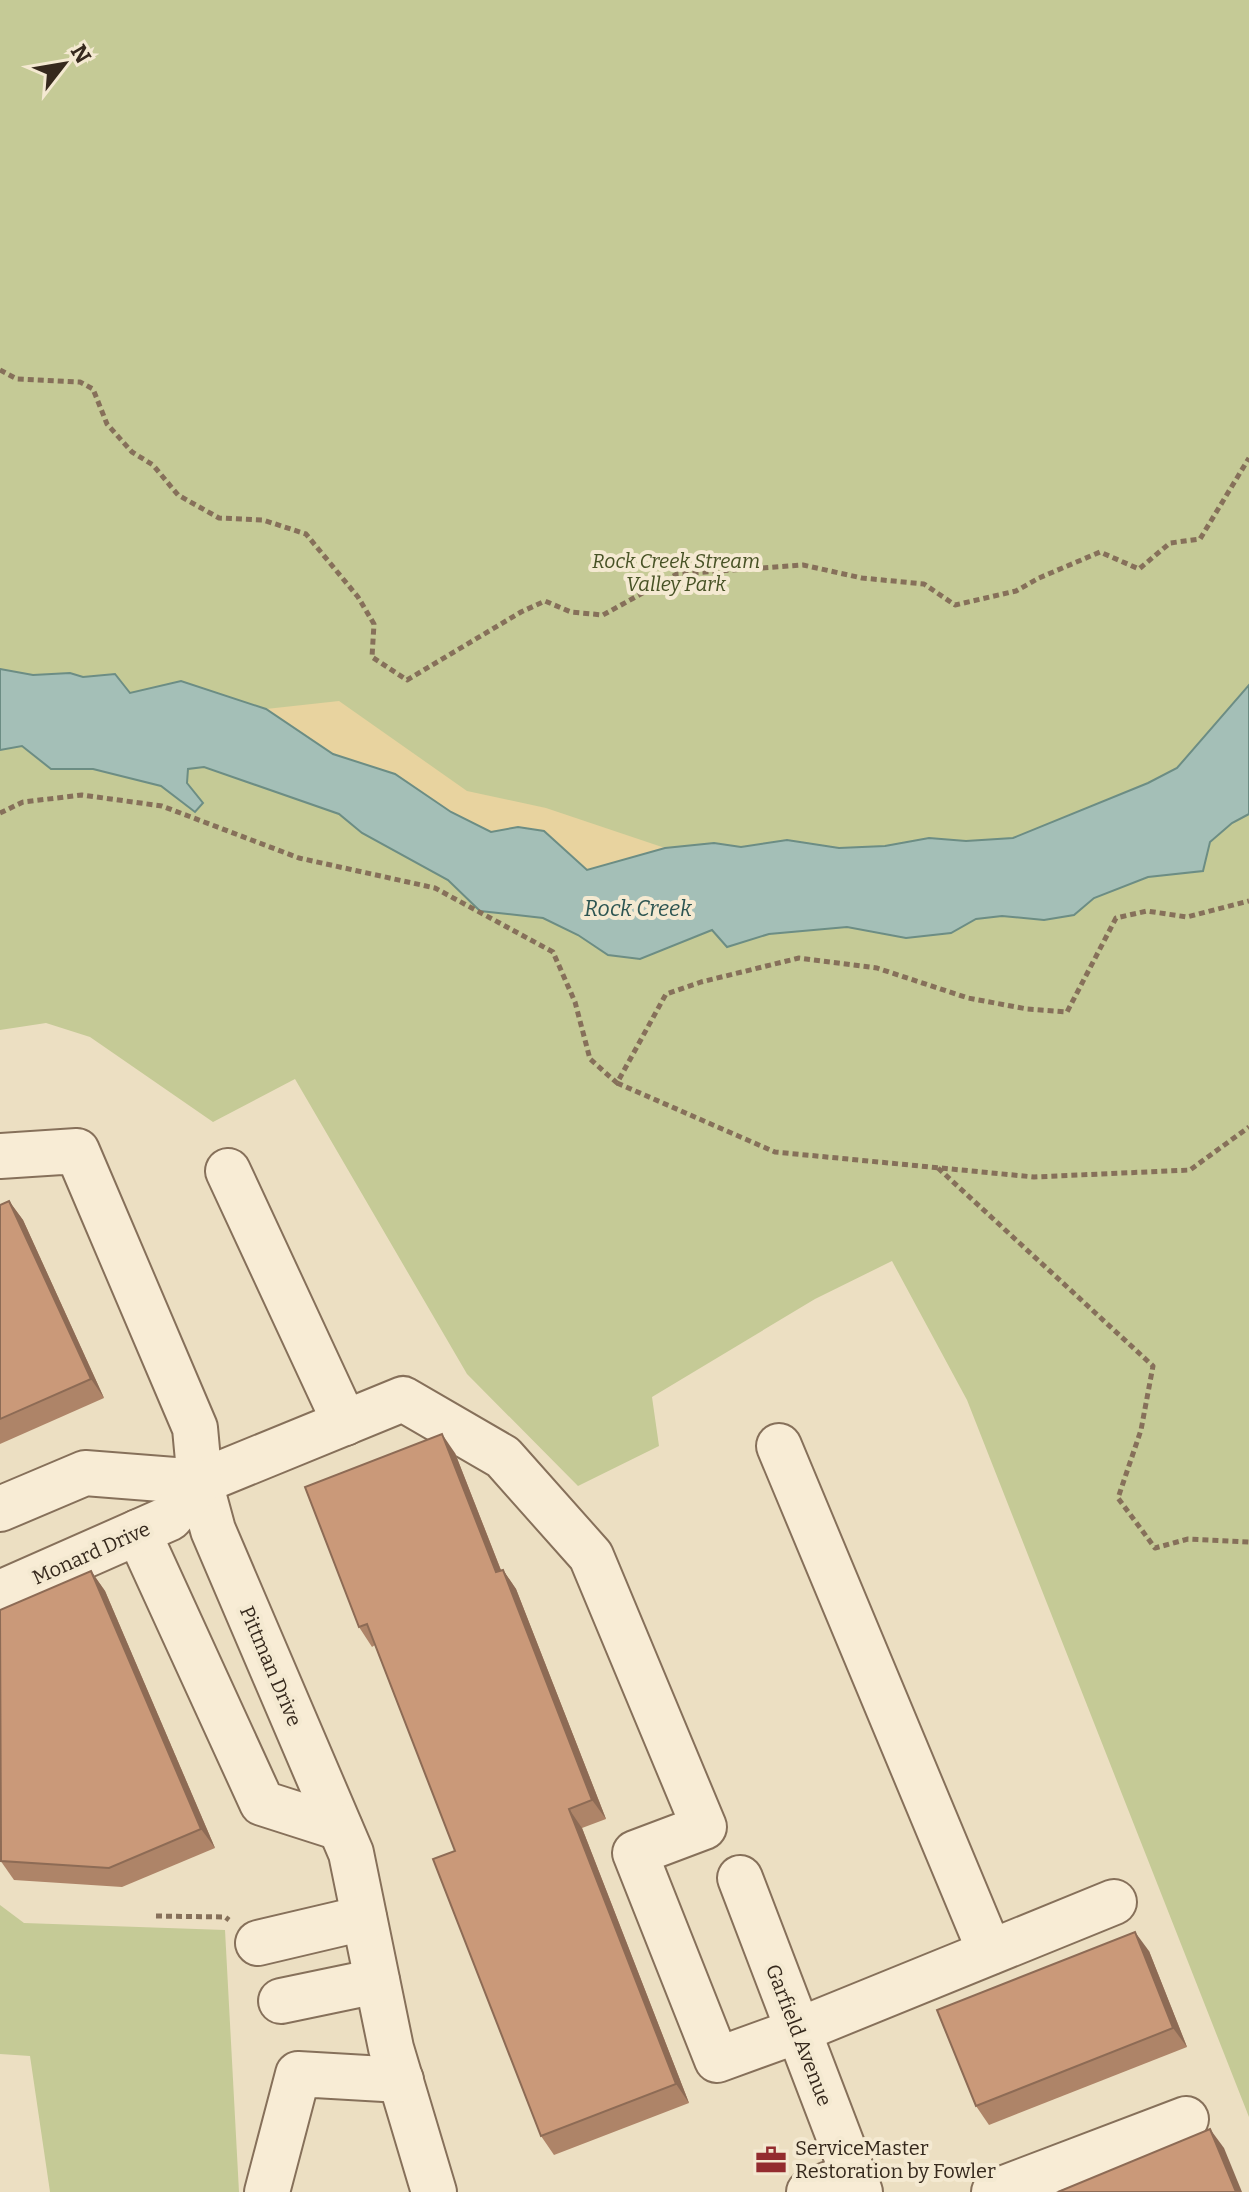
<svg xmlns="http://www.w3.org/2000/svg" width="1249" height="2192" viewBox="0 0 1249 2192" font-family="Bitter,serif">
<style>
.green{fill:#c5ca96}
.sand{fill:#e8d39f}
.water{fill:#a4bfb7;stroke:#6c8d84;stroke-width:2}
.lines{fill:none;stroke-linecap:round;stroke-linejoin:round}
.minor-casing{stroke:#86705a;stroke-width:48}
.path{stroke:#86705a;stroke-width:5;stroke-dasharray:6 4;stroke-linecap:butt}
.minor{stroke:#f8ecd5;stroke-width:44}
.wall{fill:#ae8468}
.shaded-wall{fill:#8d6b55}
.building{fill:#ca9979;stroke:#8d6b55;stroke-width:2}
.labels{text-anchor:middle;stroke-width:8;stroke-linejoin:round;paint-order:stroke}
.park-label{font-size:20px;font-style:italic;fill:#475225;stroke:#f4e9d1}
.street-label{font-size:20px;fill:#36291d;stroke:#f4e9d1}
.poi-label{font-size:20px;fill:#36291d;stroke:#f4e9d1;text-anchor:start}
.water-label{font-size:22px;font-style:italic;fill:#2d5552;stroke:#f4e9d1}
</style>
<rect width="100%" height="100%" fill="#ecdfc2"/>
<g class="green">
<path d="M0 0H1249V2117L967 1400 892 1261 815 1299 652 1397 659 1446 578 1486 467 1374 295 1079 213 1122 90 1037 46 1023 0 1030Z"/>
<path d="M0 1905 24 1923 225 1930 239 2192H50L30 2056 0 2054Z"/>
</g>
<path class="sand" d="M339 701 467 791 546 808 665 848 586 870 544 831 518 827 492 832 451 812 395 774 333 754 266 709Z"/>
<path class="water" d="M0 669 33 675 70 673 83 677 115 674 130 693 181 681 266 709 333 754 395 774 451 812 491 832 518 827 544 831 587 870 665 848 714 843 741 847 787 840 839 848 885 846 929 838 966 841 1013 838 1148 783 1177 768 1249 685V814L1232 823 1210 842 1203 871 1148 877 1094 898 1074 915 1044 920 1002 916 976 919 951 933 906 938 847 927 769 934 727 947 712 930 640 959 608 955 578 935 543 918 480 911 448 880 362 833 339 814 204 767 188 769 187 783 203 803 195 812 161 786 93 769H51L22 746 0 750Z"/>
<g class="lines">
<defs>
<g id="minor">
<path d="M0 1156 77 1151 195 1428 200 1482 213 1530 351 1853 391 2048 434 2192"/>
<path d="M228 1171 345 1423"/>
<path d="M779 1446 990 1952"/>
<path d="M0 1509 85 1473 200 1482 403 1399 503 1457 591 1556 704 1827 635 1853 717 2060 797 2031 1114 1902"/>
<path d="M138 1532 262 1803 340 1828"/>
<path d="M0 1593 170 1518 200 1482"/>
<path d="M740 1878 860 2192"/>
<path d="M258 1943 364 1918"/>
<path d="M281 2001 377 1981"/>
<path d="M267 2192 298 2074 401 2080"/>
<path d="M809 2192 853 2175"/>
<path d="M994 2192 1186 2119"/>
</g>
</defs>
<use href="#minor" class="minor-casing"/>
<g class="path">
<path d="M0 370 17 379 80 382 93 389 107 424 132 452 153 465 178 495 219 518 263 520 306 534 358 597 374 624 372 657 407 680 521 612 545 601 571 612 603 615 677 574 803 565 862 578 924 584 955 605 1016 591 1039 578 1100 552 1139 569 1170 543 1200 539 1249 458"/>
<path d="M0 813 23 802 82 795 162 806 299 858 435 888 553 952 575 1002 590 1059 617 1083 666 994 701 982 799 958 877 968 968 998 1027 1009 1067 1012 1116 918 1147 911 1187 917 1249 901"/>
<path d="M617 1083 775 1152 1034 1177 1190 1170 1249 1127"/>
<path d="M938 1168 1153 1366 1141 1430 1118 1498 1155 1548 1188 1539 1249 1542"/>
<path d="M156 1916 225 1917 229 1920"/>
</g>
<use href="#minor" class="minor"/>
</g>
<g class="wall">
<path d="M9 1201 23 1220 104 1398 0 1444V1205Z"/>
<path d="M455 1453 501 1570H503L516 1589 606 1819 582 1828 689 2103 554 2155 541 2136 455 1851 375 1645 372 1647 359 1627Z"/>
<path d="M91 1571 105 1591 215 1848 122 1887 14 1880 0 1860Z"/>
<path d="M1149 1951 1187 2047 989 2125 976 2106Z"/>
</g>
<g class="shaded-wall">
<path d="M9 1201 23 1220 104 1398 91 1379Z"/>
<path d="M442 1434 455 1453 509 1591 496 1572Z"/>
<path d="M503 1570 516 1589 606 1819 592 1800Z"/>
<path d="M91 1571 105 1591 215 1848 201 1829Z"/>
<path d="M569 1809 582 1828 689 2103 676 2084Z"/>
<path d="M1135 1932 1149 1951 1187 2047 1173 2028Z"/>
<path d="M1210 2129 1224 2148 1242 2192H1236Z"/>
</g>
<g class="building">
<path d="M9 1201 91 1379 0 1419V1205Z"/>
<path d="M442 1434 496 1572 503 1570 592 1800 569 1809 676 2084 541 2136 433 1859 455 1851 367 1624 359 1627 305 1487Z"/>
<path d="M91 1571 201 1829 109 1868 1 1861 0 1610Z"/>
<path d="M1135 1932 1173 2028 976 2106 937 2010Z"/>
<path d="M1210 2129 1236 2192H1058Z"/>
</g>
<defs>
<symbol id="office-bare" viewBox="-9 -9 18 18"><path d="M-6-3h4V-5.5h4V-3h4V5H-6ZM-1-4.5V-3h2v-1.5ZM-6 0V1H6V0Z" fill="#932c2f" stroke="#f4e9d1" stroke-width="2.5" paint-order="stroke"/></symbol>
</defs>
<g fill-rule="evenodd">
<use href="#office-bare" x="749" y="2138" width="44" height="44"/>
</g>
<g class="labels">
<g class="park-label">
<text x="676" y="568">Rock Creek Stream<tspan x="676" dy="23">Valley Park</tspan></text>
</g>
<g class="street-label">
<text transform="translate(91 1553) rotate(-24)" y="7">Monard Drive</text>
<text transform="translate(271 1666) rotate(67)" y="7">Pittman Drive</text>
<text transform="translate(799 2035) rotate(69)" y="7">Garfield Avenue</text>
</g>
<g class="poi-label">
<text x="795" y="2155">ServiceMaster<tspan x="795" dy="23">Restoration by Fowler</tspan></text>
</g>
<g class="water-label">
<text x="638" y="916">Rock Creek</text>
</g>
</g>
<g transform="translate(64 64) rotate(59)" stroke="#f4e9d1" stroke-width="6" paint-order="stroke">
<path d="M0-6L14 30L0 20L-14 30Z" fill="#36291d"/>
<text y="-12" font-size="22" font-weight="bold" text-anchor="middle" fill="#36291d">N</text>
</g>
</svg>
